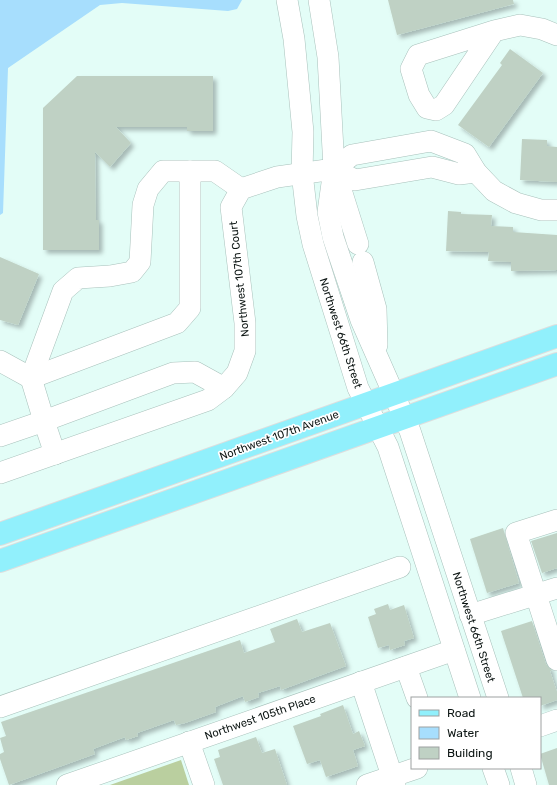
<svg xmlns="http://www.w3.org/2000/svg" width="557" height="785" viewBox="0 0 557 785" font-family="Rubik,sans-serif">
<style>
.green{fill:#bacf9f}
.water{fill:#a7defd}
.building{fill:#bfd1c4;filter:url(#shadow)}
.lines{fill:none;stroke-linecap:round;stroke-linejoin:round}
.minor-casing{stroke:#a8c1bb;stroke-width:22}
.major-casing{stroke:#dddede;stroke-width:24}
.minor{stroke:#fff;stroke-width:21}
.major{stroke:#91f0fc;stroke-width:22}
.labels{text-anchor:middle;stroke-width:3.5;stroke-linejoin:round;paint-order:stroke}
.street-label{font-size:11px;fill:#0c1513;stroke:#fff}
</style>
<defs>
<filter id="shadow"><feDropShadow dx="3.5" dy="3.5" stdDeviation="2" flood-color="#0004"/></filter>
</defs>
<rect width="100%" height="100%" fill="#e3fdf7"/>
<path class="green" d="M181 760 189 785H110Z"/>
<path class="water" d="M0 0H242L237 9 228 11 122 3 100 5 8 68 3 213 0 215Z"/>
<g class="building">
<path d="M388 0H513L514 4 397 35Z"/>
<path d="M510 49 543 73 489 147 458 125 502 65 500 63Z"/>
<path d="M77 76H213V131H187V127H116L131 143 110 167 95 152 96 220H99V250H43V108Z"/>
<path d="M522 139 547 140V146L557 147V182L520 180Z"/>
<path d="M448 211 461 212V214L492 215 491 226 513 227V232L557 235V270L511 271V262L488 261 489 252 446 251Z"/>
<path d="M0 257 39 274 18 325 0 320Z"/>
<path d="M503 528 519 583 487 593 470 539Z"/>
<path d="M557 533V568L542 573 531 541Z"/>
<path d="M388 604 390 610 404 605 414 638 404 641 405 645 390 650 389 645 378 648 368 617 376 614 374 609Z"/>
<path d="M297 619 302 632 330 623 346 666 281 690 280 686 258 693 259 697 245 702 243 696 215 707 216 712 185 723 176 725 174 720 137 733 138 736 126 740 125 737 93 749 95 754 9 785 0 759V754L4 752 0 738 6 736 1 722 240 640 244 653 275 642 270 629Z"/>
<path d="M532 621 546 664 552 671H550L557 692V700L540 706V698H523L501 631Z"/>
<path d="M343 705 353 734 359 731 365 746 353 750 358 766 326 777 320 760 307 764 293 726 321 716 320 714Z"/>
<path d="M256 737 262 753 275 749 287 785H223L214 759 220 757 218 750Z"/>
<path d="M557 748V785H549L540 754Z"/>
</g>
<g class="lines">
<defs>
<g id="minor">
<path d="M287 0 294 39 303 132 302 173 307 216 313 244 358 388 388 447 470 698"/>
<path d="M319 0 328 57 334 169 328 212 333 237 361 320 410 431 498 698"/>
<path d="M494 31 418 55 411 69 419 95 427 108 436 110 444 105 494 31 520 25 542 29 557 35"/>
<path d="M334 169 355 180 432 167 459 174 476 172"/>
<path d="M336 174 358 244"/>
<path d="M363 262 376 309 377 345"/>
<path d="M0 361 31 378 177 323 190 308V171"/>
<path d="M0 436 44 421 31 378 63 291 78 278 110 276 132 272 140 262 143 205 148 189 163 171H215L241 189"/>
<path d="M55 454 44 421 173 373 195 372 224 388"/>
<path d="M0 473 208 400 224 388 237 373 245 351V323L231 207 241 189 277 177 334 169 352 155 431 141 465 154 476 172 494 191 516 203 541 210H557"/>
<path d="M557 520 516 533 557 660"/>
<path d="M470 615 557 588"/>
<path d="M406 667 417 698"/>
<path d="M361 682 395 785"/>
<path d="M0 707 400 567"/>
<path d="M540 726 557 720"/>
<path d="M189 742 204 785"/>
<path d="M493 768 499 785"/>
<path d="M521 768 526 785"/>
<path d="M67 785 454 650"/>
<path d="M367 785 417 768"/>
</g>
<g id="major">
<path d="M0 534 557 336"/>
<path d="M0 561 557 364"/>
</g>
</defs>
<use href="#minor" class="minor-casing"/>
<use href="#major" class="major-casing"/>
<use href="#minor" class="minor"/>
<use href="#major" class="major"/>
</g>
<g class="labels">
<g class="street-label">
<text transform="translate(239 279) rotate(-96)" y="4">Northwest 107th Court</text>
<text transform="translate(341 333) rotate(72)" y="4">Northwest 66th Street</text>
<text transform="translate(279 435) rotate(-20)" y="4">Northwest 107th Avenue</text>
<text transform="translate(474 627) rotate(72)" y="4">Northwest 66th Street</text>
<text transform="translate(260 717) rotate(-19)" y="4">Northwest 105th Place</text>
</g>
</g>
<rect x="411" y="697" width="130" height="72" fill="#ffffff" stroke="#9ea1a1"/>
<rect x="419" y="710" width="20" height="6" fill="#91f0fc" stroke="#9ea1a1"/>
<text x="447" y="717" font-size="12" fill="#0c1513">Road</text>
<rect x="419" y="727" width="20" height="12" fill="#a7defd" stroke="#9ea1a1"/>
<text x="447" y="737" font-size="12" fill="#0c1513">Water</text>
<rect x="419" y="747" width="20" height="12" fill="#bfd1c4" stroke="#9ea1a1"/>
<text x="447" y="757" font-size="12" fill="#0c1513">Building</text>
</svg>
